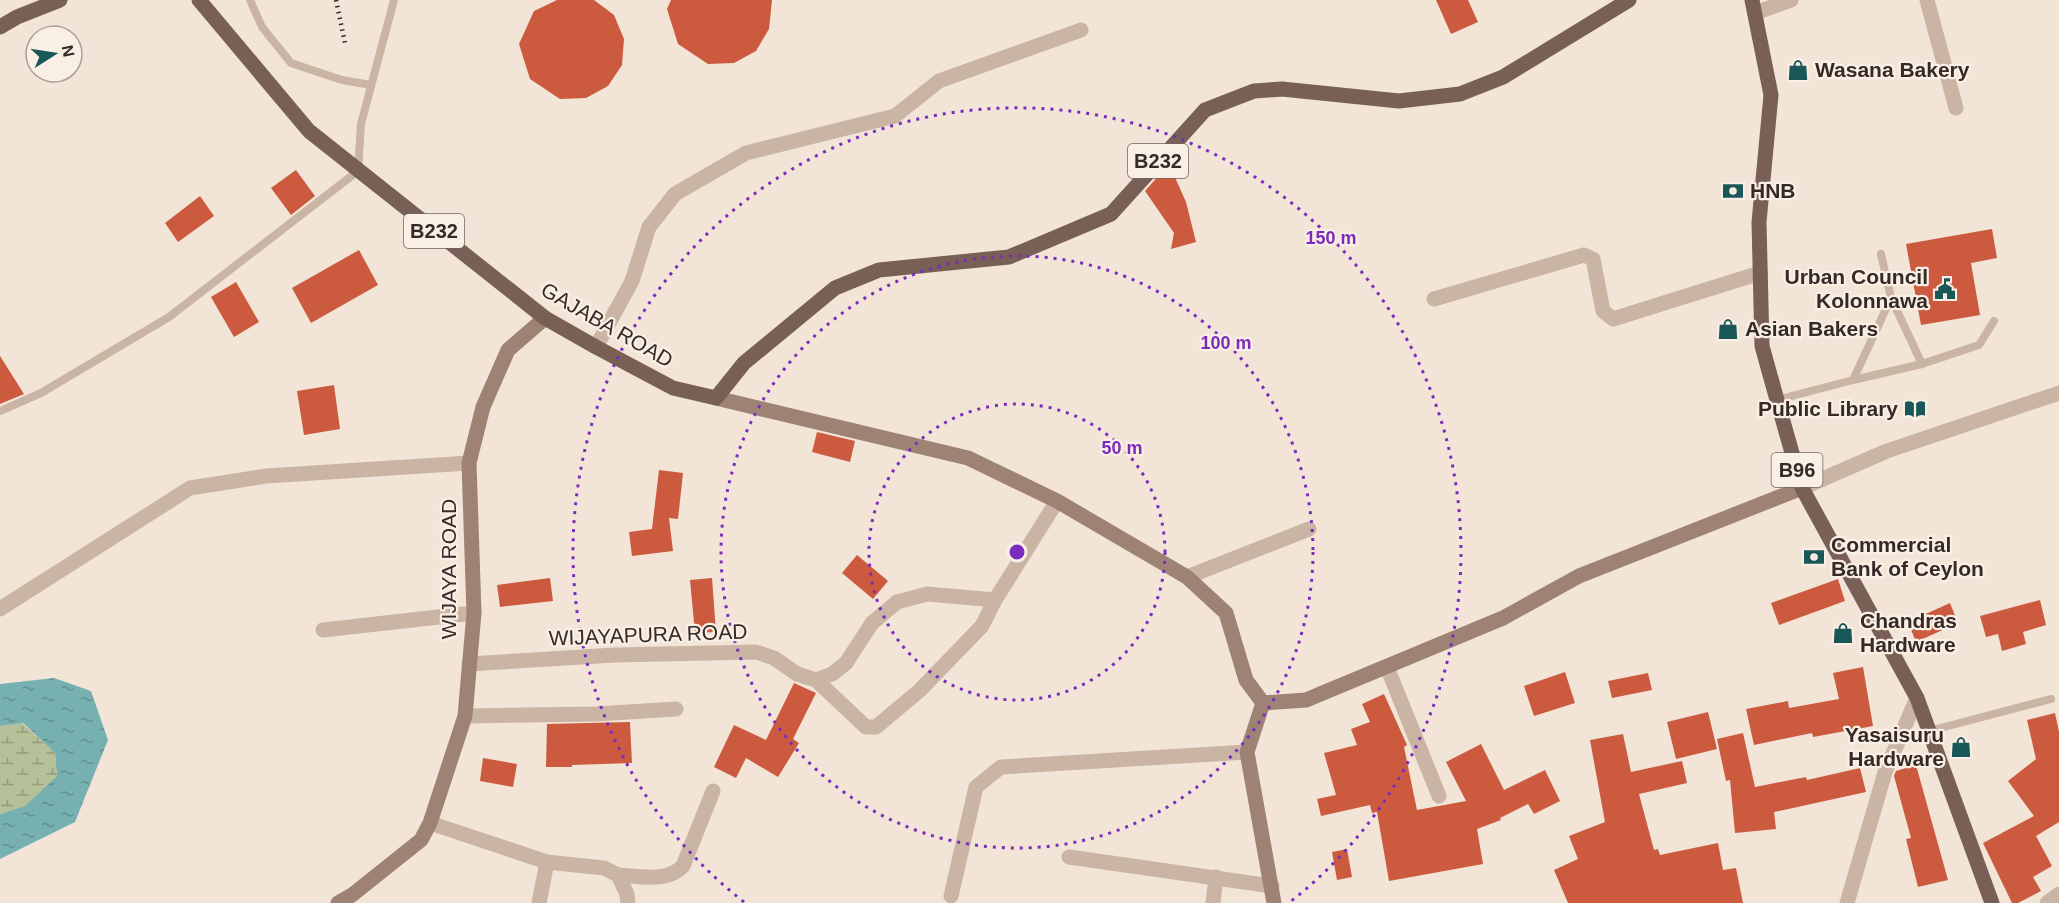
<svg xmlns="http://www.w3.org/2000/svg" width="2059" height="903" viewBox="0 0 2059 903" font-family="Arial,sans-serif">
<style>
.wetland{fill:url(#wetland-marsh)}
.water{fill:url(#water-ripples)}
.building{fill:#cb5a3e}
.lines{fill:none;stroke-linecap:round;stroke-linejoin:round}
.lane{stroke:#cab4a4;stroke-width:8}
.street{stroke:#cab4a4;stroke-width:15}
.secondary{stroke:#9e8375;stroke-width:15}
.primary{stroke:#786056;stroke-width:15}
.rail{stroke:#352a26;stroke-width:4.5;stroke-dasharray:1.5 4.5;stroke-linecap:butt}
.ring{fill:none;stroke:#7b2cbf;stroke-width:3;stroke-dasharray:3 6}
.labels{text-anchor:middle;stroke-width:4.5;stroke-linejoin:round;paint-order:stroke}
.shield{fill:#faefe5;stroke:#70655f;stroke-width:1.5}
.shield-label{font-size:20px;font-weight:bold;fill:#352a26}
.poi-label{font-size:21px;font-weight:bold;fill:#352a26;stroke:#faefe5;text-anchor:start}
.street-label{font-size:21px;fill:#352a26;stroke:#faefe5}
.centre{fill:#7b2cbf;stroke:#faefe5;stroke-width:3}
.ring-label{font-size:18px;text-anchor:middle;font-weight:bold;fill:#7b2cbf;stroke:#faefe5;stroke-width:4.5;stroke-linejoin:round;paint-order:stroke}
</style>
<defs>
<pattern id="wetland-marsh" width="20" height="14" patternUnits="userSpaceOnUse" patternTransform="scale(1.5)"><rect width="20" height="14" fill="#b5c198"/><path d="M1 5h8M5 5V1M11 12h8M15 12V8" fill="none" stroke="#949d7c"/></pattern>
<pattern id="water-ripples" width="26" height="14" patternUnits="userSpaceOnUse" patternTransform="scale(1.5)"><rect width="26" height="14" fill="#76b0b0"/><path d="M2 4q2-2 4 0t4 0M15 11q2-2 4 0t4 0" fill="none" stroke="#628f8f"/></pattern>
</defs>
<rect width="100%" height="100%" fill="#f2e5d8"/>
<path class="wetland" d="M22 723 55 753 57 776 26 806 0 814V726Z"/>
<path class="water" d="M54 678 91 691 108 740 75 822 0 859V814L25 806 57 776 55 753 23 723 0 726V684Z"/>
<g class="building">
<path d="M557 0H594L614 15 624 39 622 65 608 86 586 98 560 99 530 79 519 44 534 11Z"/>
<path d="M671 0H772L769 29 756 51 734 63 708 64 678 44 667 9Z"/>
<path d="M1436 0H1468L1478 22 1451 34Z"/>
<path d="M1169 164 1186 202 1196 242 1171 249 1174 233 1145 191Z"/>
<path d="M296 170 315 196 291 215 271 188Z"/>
<path d="M200 196 214 216 178 242 165 223Z"/>
<path d="M1992 229 1997 258 1971 263 1980 315 1921 325 1906 244Z"/>
<path d="M359 250 378 285 311 323 292 288Z"/>
<path d="M236 282 259 322 234 337 211 297Z"/>
<path d="M0 356 24 394 0 404Z"/>
<path d="M334 385 340 429 304 435 297 391Z"/>
<path d="M817 432 855 441 850 462 812 452Z"/>
<path d="M659 470 683 473 678 519 669 518 673 551 632 556 629 532 652 529Z"/>
<path d="M857 555 888 581 873 599 842 573Z"/>
<path d="M550 578 553 601 500 607 497 585Z"/>
<path d="M712 578 716 632 695 633 690 580Z"/>
<path d="M1838 579 1845 601 1779 625 1771 603Z"/>
<path d="M2040 600 2046 625 2023 632 2026 644 2002 651 1998 634 1986 637 1980 616Z"/>
<path d="M1950 603 1958 623 1916 642 1908 622Z"/>
<path d="M1863 667 1873 726 1813 737 1812 733 1754 745 1746 709 1788 701 1789 708 1839 699 1833 673Z"/>
<path d="M1565 672 1575 703 1534 716 1524 686Z"/>
<path d="M1648 673 1652 690 1612 698 1608 681Z"/>
<path d="M794 683 816 693 793 739 799 743 778 777 746 758 736 778 714 767 734 725 766 740Z"/>
<path d="M1384 694 1407 745 1404 747 1417 810 1466 801 1446 762 1481 744 1504 790 1545 770 1560 801 1534 814 1528 804 1500 818 1501 820 1477 829 1483 864 1389 881 1377 812 1372 813 1370 805 1321 816 1317 799 1336 795 1324 753 1357 745 1351 729 1370 722 1362 704Z"/>
<path d="M1708 712 1717 749 1676 759 1667 722Z"/>
<path d="M2055 713 2059 732V822L2036 836 2052 866 2033 877 2041 891 2018 903H2012L1983 843 2034 816 2008 781 2036 759 2027 720Z"/>
<path d="M630 722 632 763 572 765V767H546L547 724Z"/>
<path d="M1743 733 1755 787 1806 777 1807 780 1860 768 1866 792 1774 812 1776 829 1735 833 1730 780 1726 781 1717 739Z"/>
<path d="M1623 734 1631 772 1682 761 1687 783 1639 794 1654 850 1658 849 1660 855 1718 843 1723 870 1736 868 1743 903H1568L1554 870 1578 859 1569 836 1605 822 1590 740Z"/>
<path d="M483 758 517 764 513 787 480 781Z"/>
<path d="M1916 765 1948 880 1918 887 1906 839 1911 838 1894 776 1896 771Z"/>
<path d="M1347 849 1352 877 1337 880 1332 852Z"/>
</g>
<g class="lines">
<g class="lane">
<path d="M250 0 262 27 291 63 342 80 371 85"/>
<path d="M1891 298 1922 364"/>
<path d="M1853 380 1922 364 1979 345 1994 321"/>
<path d="M1777 400 1853 380 1891 298 1881 254"/>
<path d="M0 411 41 393 169 317 358 171 361 124 394 0"/>
<path d="M1929 731 2051 699"/>
</g>
<g class="street">
<path d="M1927 0 1956 108"/>
<path d="M1755 13 1791 0"/>
<path d="M1434 299 1584 255 1593 259 1603 311 1613 319 1760 273"/>
<path d="M596 347 632 281 649 227 675 194 746 153 895 116 939 81 1081 30"/>
<path d="M1802 488 1887 451 2059 393"/>
<path d="M1187 577 1309 529"/>
<path d="M0 609 190 488 266 476 469 463"/>
<path d="M323 630 474 613"/>
<path d="M469 664 615 655 756 652 774 658 797 674 816 680 832 674 846 663 872 623 897 602 927 594 995 600 1057 501"/>
<path d="M1387 667 1439 796"/>
<path d="M816 680 866 727H876L919 691 982 626 995 600"/>
<path d="M465 716 596 714 676 709"/>
<path d="M430 823 547 862 604 868 618 875 627 894 628 903"/>
<path d="M1069 857 1272 886"/>
<path d="M618 875C640 876 667 883 683 866L713 791"/>
<path d="M951 896 976 787 1001 767 1247 752"/>
<path d="M539 903 547 862"/>
<path d="M1213 903 1216 877"/>
<path d="M1847 903 1885 772 1917 698"/>
<path d="M2047 903 2059 894"/>
</g>
<g class="secondary">
<path d="M716 398 968 458 1057 501 1187 577 1226 613 1246 680 1263 703 1247 752 1274 903"/>
<path d="M1263 703 1306 700 1503 618 1579 576 1802 488"/>
<path d="M338 903 352 895 421 840 430 823 465 716 474 613 469 463 483 407 508 350 545 318"/>
</g>
<g class="primary">
<path d="M199 0 309 131 545 318 596 347 673 388 716 398 744 363 835 288 879 270 1009 257 1111 214 1205 110 1254 91 1282 89 1399 101 1460 94 1503 77 1629 0"/>
<path d="M1752 0 1771 95 1759 222 1762 346 1777 400 1802 488 1917 698 1992 903"/>
<path d="M0 27 17 17 60 0"/>
</g>
<path class="rail" d="M336 0 345 43"/>
</g>
<g class="ring">
<circle cx="1017" cy="552" r="148"/>
<circle cx="1017" cy="552" r="296"/>
<path d="M744 902A444 444 0 1 1 1290 902"/>
</g>
<defs>
<symbol id="shop-bare" viewBox="-9 -9 18 18"><path d="M-5-2.5h2.3a2.7 3.5 0 0 1 5.4 0H5L5.5 6h-11ZM-1.5-2.5h3a1.5 2.3 0 0 0-3 0Z" fill="#1a5758" stroke="#faefe5" stroke-width="2.5" paint-order="stroke"/></symbol>
<symbol id="bank-bare" viewBox="-9 -9 18 18"><path d="M-6-4H6V4H-6ZM0-2.3a2.3 2.3 0 1 0 0 4.6a2.3 2.3 0 1 0 0-4.6Z" fill="#1a5758" stroke="#faefe5" stroke-width="2.5" paint-order="stroke"/></symbol>
<symbol id="civic-bare" viewBox="-9 -9 18 18"><path d="M-.6-6.5H3V-4.5H.6V-3L4-1V1h2V6H-6V1h2V-1L-.6-3ZM-1.2 2.5V6h2.4V2.5Z" fill="#1a5758" stroke="#faefe5" stroke-width="2.5" paint-order="stroke"/></symbol>
<symbol id="library-bare" viewBox="-9 -9 18 18"><path d="M-6-4Q-3-5.5-.7-3.5V5Q-3 3-6 4ZM6-4Q3-5.5 .7-3.5V5Q3 3 6 4Z" fill="#1a5758" stroke="#faefe5" stroke-width="2.5" paint-order="stroke"/></symbol>
</defs>
<g fill-rule="evenodd">
<use href="#shop-bare" x="1783" y="55" width="30" height="30"/>
<use href="#bank-bare" x="1718" y="176" width="30" height="30"/>
<use href="#civic-bare" x="1930" y="274" width="30" height="30"/>
<use href="#shop-bare" x="1713" y="314" width="30" height="30"/>
<use href="#library-bare" x="1900" y="394" width="30" height="30"/>
<use href="#bank-bare" x="1799" y="542" width="30" height="30"/>
<use href="#shop-bare" x="1828" y="618" width="30" height="30"/>
<use href="#shop-bare" x="1946" y="732" width="30" height="30"/>
</g>
<g class="labels">
<g class="shield">
<rect x="1128" y="144" width="60" height="34" rx="4.5"/>
<rect x="404" y="214" width="60" height="34" rx="4.5"/>
<rect x="1771.5" y="453" width="51" height="34" rx="4.5"/>
</g>
<g class="shield-label">
<text x="1158" y="168">B232</text>
<text x="434" y="238">B232</text>
<text x="1797" y="477">B96</text>
</g>
<g class="poi-label">
<text x="1815" y="77">Wasana Bakery</text>
<text x="1750" y="198">HNB</text>
<text x="1928" y="284" text-anchor="end">Urban Council<tspan x="1928" dy="24">Kolonnawa</tspan></text>
<text x="1745" y="336">Asian Bakers</text>
<text x="1898" y="416" text-anchor="end">Public Library</text>
<text x="1831" y="552">Commercial<tspan x="1831" dy="24">Bank of Ceylon</tspan></text>
<text x="1860" y="628">Chandras<tspan x="1860" dy="24">Hardware</tspan></text>
<text x="1944" y="742" text-anchor="end">Yasaisuru<tspan x="1944" dy="24">Hardware</tspan></text>
</g>
<g class="street-label">
<text transform="translate(607 325) rotate(30)" y="7">GAJABA ROAD</text>
<text transform="translate(449 569) rotate(-90)" y="7">WIJAYA ROAD</text>
<text transform="translate(648 635) rotate(-2)" y="7">WIJAYAPURA ROAD</text>
</g>
</g>
<circle cx="1017" cy="552" r="9" class="centre"/>
<g class="ring-label">
<text x="1331" y="244">150 m</text>
<text x="1226" y="349">100 m</text>
<text x="1122" y="454">50 m</text>
</g>
<g transform="translate(54 54) rotate(78)"><circle r="28" fill="#faefe5" stroke="#aba099" stroke-width="1.5"/>
<path d="M0-4.5L10 22L0 15L-10 22Z" fill="#1a5758"/>
<text y="-9" font-size="16" font-weight="bold" text-anchor="middle" fill="#352a26">N</text>
</g>
</svg>
